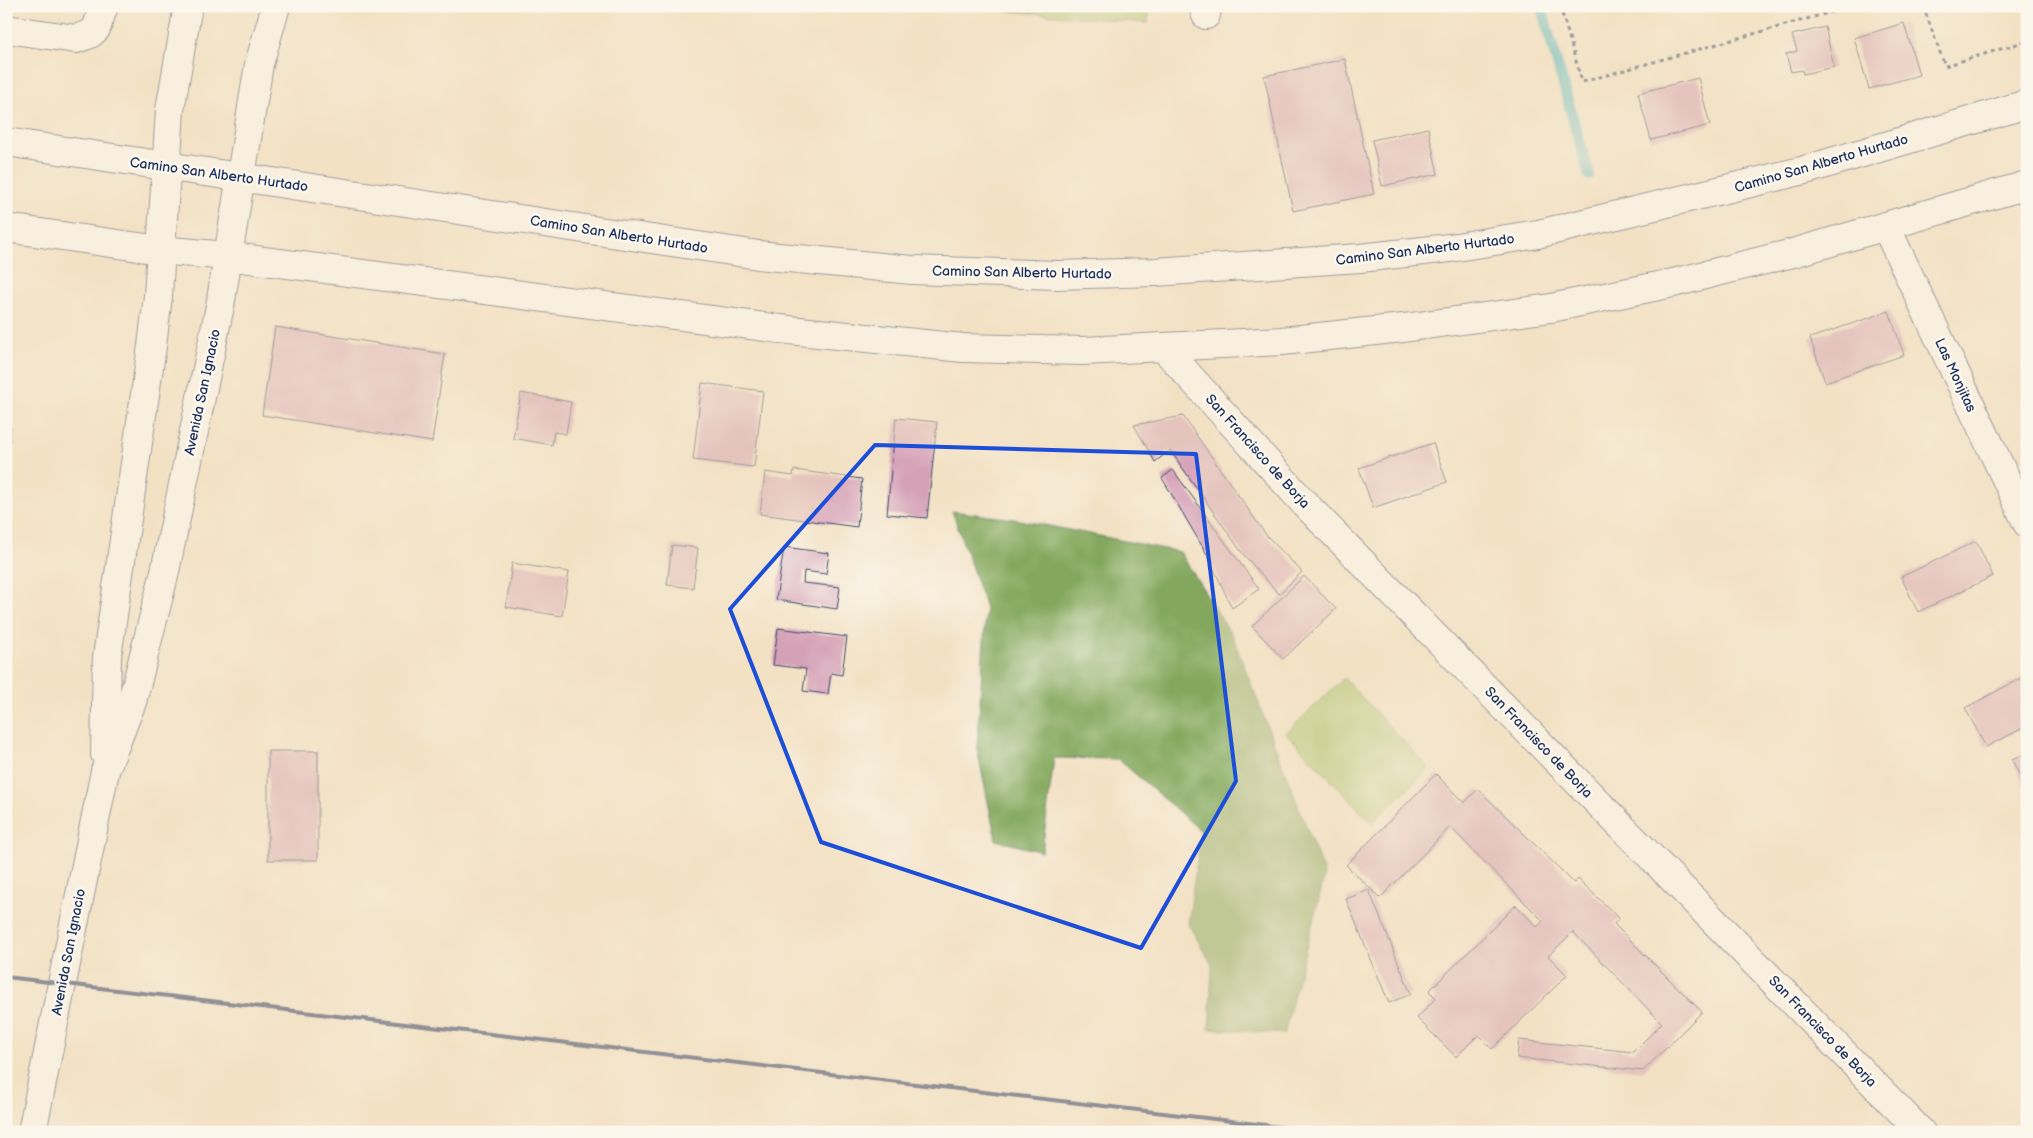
<svg xmlns="http://www.w3.org/2000/svg" width="2033" height="1138" viewBox="0 0 2033 1138" font-family="'Balsamiq Sans',sans-serif">
<style>
.green{fill:#a4c269;stroke:#607864}
.forest{fill:#83a85d;stroke:#4f6c5e}
.lines{fill:none;stroke-linecap:round;stroke-linejoin:round}
.stream{stroke:#49b6c5;stroke-width:11}
.building{fill:#d5a1b7}
.minor-casing{stroke:#3b4a6d;stroke-width:30}
.major-casing{stroke:#3b4a6d;stroke-width:30}
.path{stroke:#3b4a6d;stroke-width:3;stroke-dasharray:4 4;stroke-linecap:butt}
.minor{stroke:#fff;stroke-width:28}
.major{stroke:#fff;stroke-width:28}
.rail{stroke:#1b2f5e;stroke-width:4}
.marked{fill:none;stroke:#1d4ed8;stroke-width:4;stroke-linejoin:round}
.labels{text-anchor:middle;stroke-width:5;stroke-linejoin:round;paint-order:stroke}
.street-label{font-size:14px;fill:#1b2f5e;stroke:#fbf7ec}
</style>
<rect width="100%" height="100%" fill="#fbf7ec"/>
<filter id="ink" filterUnits="userSpaceOnUse"><feTurbulence type="fractalNoise" baseFrequency=".02" numOctaves="2"/><feDisplacementMap in="SourceGraphic" scale="10" xChannelSelector="R" yChannelSelector="G"/><feConvolveMatrix kernelMatrix="1 2 1 2 8 2 1 2 1" color-interpolation-filters="sRGB"/></filter>
<filter id="wash" filterUnits="userSpaceOnUse"><feTurbulence type="fractalNoise" baseFrequency=".0096" numOctaves="4" result="noise"/><feDisplacementMap in="SourceGraphic" scale="20" xChannelSelector="R" yChannelSelector="G"/><feGaussianBlur stdDeviation="1.12" result="paint"/><feColorMatrix in="noise" values="0 0 0 0 0 0 0 0 0 0 0 0 0 0 0 0 0 1.4 0 .05"/><feComposite in="paint" operator="in"/></filter>
<g filter="url(#wash)">
<rect width="100%" height="100%" fill="#f3e1c4"/>
<g class="green">
<path d="M1006 6H1149L1148 23 1005 11Z"/>
<path d="M1344 678 1429 768 1372 823 1286 733Z"/>
</g>
<path class="forest" d="M952 511 1014 519 1180 552 1233 637 1325 875 1284 1034 1209 1029 1212 965 1188 924 1201 831 1118 759 1054 758 1042 852 996 840 977 749 986 608Z"/>
<g class="lines">
<path class="stream" d="M1541 6 1589 175"/>
</g>
<g id="blocks">
<g class="building">
<path d="M1904 23 1919 75 1869 89 1854 38Z"/>
<path d="M1825 27 1834 67 1803 74 1802 70 1791 72 1786 54 1797 51 1792 35Z"/>
<path d="M1345 59 1374 194 1293 211 1264 76Z"/>
<path d="M1698 78 1710 125 1651 140 1638 93Z"/>
<path d="M1428 128 1438 174 1382 186 1372 140Z"/>
<path d="M1889 311 1904 355 1825 382 1810 338Z"/>
<path d="M275 327 445 354 432 442 262 415Z"/>
<path d="M702 383 763 391 754 467 693 460Z"/>
<path d="M521 393 571 402 566 434 554 432 552 445 513 438Z"/>
<path d="M1183 416 1266 535 1302 572 1279 594 1243 554 1170 450 1155 462 1134 425Z"/>
<path d="M896 418 937 422 927 518 887 514Z"/>
<path d="M6 427H11L8 476 6 475Z"/>
<path d="M1433 443 1447 482 1373 508 1359 468Z"/>
<path d="M794 470 862 479 857 527 760 514 765 472 793 476Z"/>
<path d="M1173 470 1259 589 1232 608 1208 556 1162 478Z"/>
<path d="M1976 541 1993 576 1918 612 1901 577Z"/>
<path d="M672 545 698 548 693 588 667 585Z"/>
<path d="M784 547 829 553 826 574 804 571 803 583 840 587 837 609 776 600Z"/>
<path d="M512 563 569 572 562 616 506 607Z"/>
<path d="M1304 576 1336 609 1283 659 1252 626Z"/>
<path d="M778 628 847 637 842 675 831 673 828 694 803 691 806 669 773 665Z"/>
<path d="M2027 675V726L1986 747 1965 708Z"/>
<rect x="268" y="751" width="50" height="109"/>
<path d="M2027 753V791L2012 760Z"/>
<path d="M1436 774 1464 803 1478 789 1574 883 1578 879 1619 918 1614 924 1702 1012 1643 1071 1517 1058 1519 1040 1633 1052 1662 1023 1573 932 1548 956 1567 975 1492 1049 1478 1035 1456 1057 1417 1018 1436 998 1429 991 1516 905 1537 927 1543 921 1450 827 1380 898 1346 865Z"/>
<path d="M1369 890 1411 994 1389 1003 1346 899Z"/>
</g>
</g>
</g>
<g filter="url(#ink)">
<use href="#blocks" fill-opacity="0" stroke="#3b4a6d" stroke-width="1"/>
<g class="lines">
<defs>
<g id="minor">
<path d="M1203 6 1206 15"/>
<path d="M6 29 76 39 90 34 96 29 104 6"/>
<path d="M1886 227 2027 523"/>
<path d="M1163 347 1305 504 1921 1132"/>
</g>
<g id="major">
<path d="M6 142 758 255 912 270 1057 275 1155 272 1360 258 1450 248 1538 234 1805 170 2027 104"/>
<path d="M6 228 160 250 227 256 780 329 963 348 1083 351 1282 341 1403 328 1551 308 1673 283 1793 253 2027 185"/>
<path d="M105 754 107 657 152 346 158 296 170 110 188 6"/>
<path d="M32 1132 105 771 132 702 164 576 220 306 259 64 276 6"/>
</g>
</defs>
<use href="#minor" class="minor-casing"/>
<use href="#major" class="major-casing"/>
<g class="path">
<path d="M1560 6 1582 82 1853 6"/>
<path d="M1923 6 1945 66 2027 41"/>
</g>
<use href="#minor" class="minor"/>
<use href="#major" class="major"/>
<path class="rail" d="M6 977 1324 1132"/>
</g>
</g>
<path d="M0 0H2033V1138H0ZM875 445 1196 454 1236 781 1141 948 821 842 730 609Z" fill="#f3e1c4" fill-opacity=".55" fill-rule="evenodd"/>
<path class="marked" d="M875 445 1196 454 1236 781 1141 948 821 842 730 609Z"/>
<g class="labels">
<g class="street-label">
<text transform="translate(1821 163) rotate(-16)" y="5">Camino San Alberto Hurtado</text>
<text transform="translate(219 174) rotate(8)" y="5">Camino San Alberto Hurtado</text>
<text transform="translate(619 234) rotate(9)" y="5">Camino San Alberto Hurtado</text>
<text transform="translate(1425 249) rotate(-7)" y="5">Camino San Alberto Hurtado</text>
<text transform="translate(1022 272) rotate(1)" y="5">Camino San Alberto Hurtado</text>
<text transform="translate(1956 375) rotate(65)" y="5">Las Monjitas</text>
<text transform="translate(202 392) rotate(-78)" y="5">Avenida San Ignacio</text>
<text transform="translate(1258 451) rotate(48)" y="5">San Francisco de Borja</text>
<text transform="translate(1539 742) rotate(46)" y="5">San Francisco de Borja</text>
<text transform="translate(68 952) rotate(-79)" y="5">Avenida San Ignacio</text>
<text transform="translate(1823 1031) rotate(46)" y="5">San Francisco de Borja</text>
</g>
</g>
<rect width="2033" height="1138" fill="none" stroke="#fbf7ec" stroke-width="25"/>
</svg>
